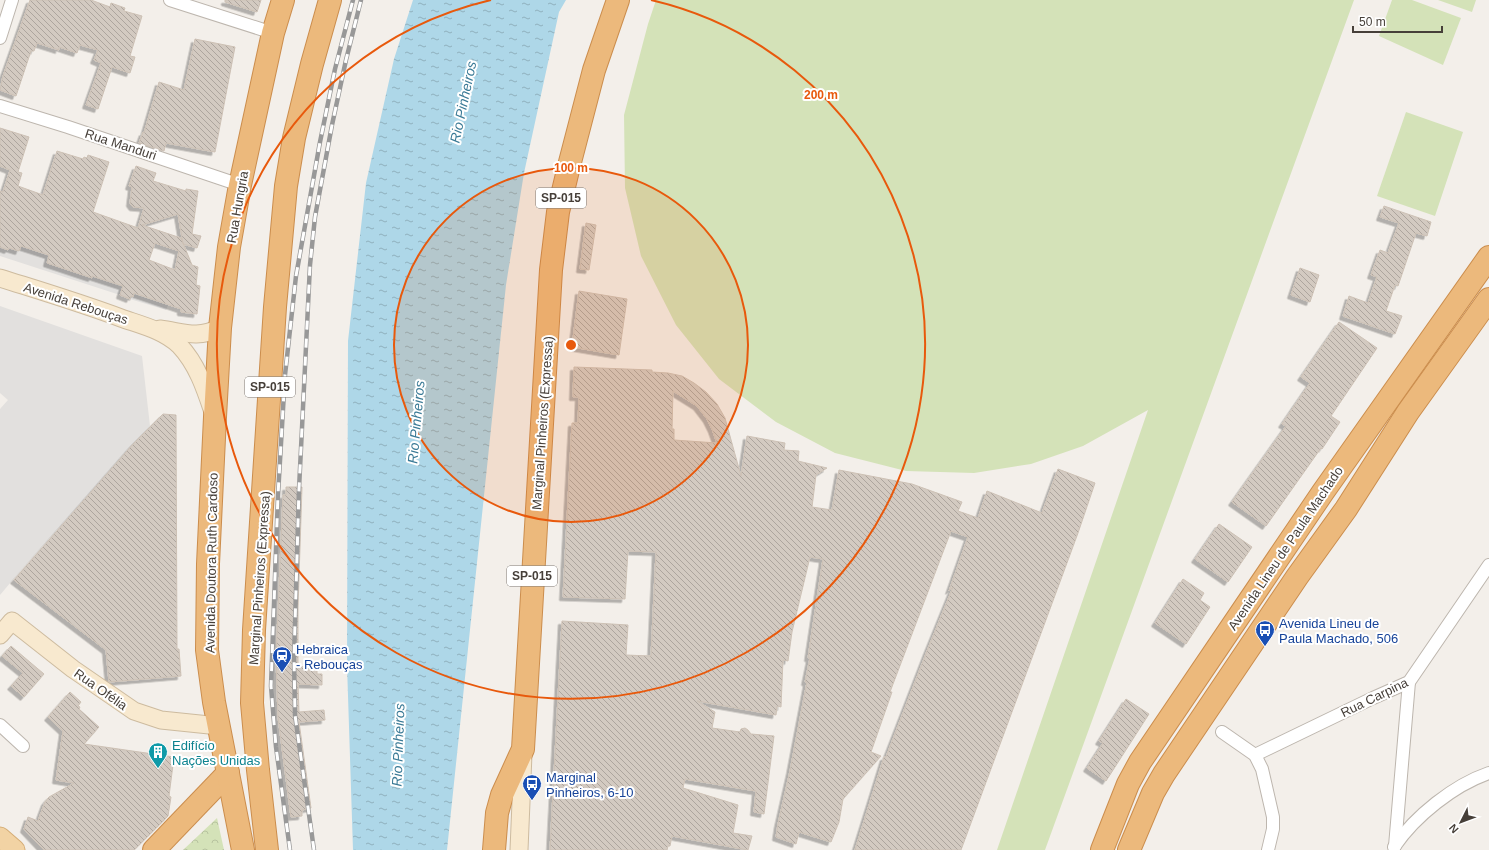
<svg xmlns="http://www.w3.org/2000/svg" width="1489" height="850" viewBox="0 0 1489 850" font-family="Arial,sans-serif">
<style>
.grass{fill:#d4e2b8}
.park{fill:url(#park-crowns)}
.parking{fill:#e2e0de}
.water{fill:url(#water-ripples)}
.building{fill:url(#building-back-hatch);stroke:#cdc1b5;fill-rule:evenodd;filter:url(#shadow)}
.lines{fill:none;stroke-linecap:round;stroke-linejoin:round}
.street-casing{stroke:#bdb6ae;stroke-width:14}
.secondary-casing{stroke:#cdbb9f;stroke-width:19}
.primary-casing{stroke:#d5ad76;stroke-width:21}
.highway-casing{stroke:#cb8d4d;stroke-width:24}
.street{stroke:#fff;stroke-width:12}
.secondary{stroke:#f8e9cf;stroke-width:17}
.primary{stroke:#f2d3a4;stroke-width:19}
.highway{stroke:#ecb97c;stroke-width:22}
.rail-casing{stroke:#989898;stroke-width:4.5}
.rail{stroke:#fff;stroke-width:3;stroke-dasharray:9;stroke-linecap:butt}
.ring{fill:none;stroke:#e8590c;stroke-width:2}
.labels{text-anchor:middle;stroke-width:4;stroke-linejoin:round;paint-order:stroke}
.shield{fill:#fff;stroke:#7e7974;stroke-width:1}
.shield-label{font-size:12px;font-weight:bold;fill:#463f39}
.street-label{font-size:13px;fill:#463f39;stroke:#fff}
.transit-label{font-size:13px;fill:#164399;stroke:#fff;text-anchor:start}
.culture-label{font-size:13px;fill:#0d838f;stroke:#fff;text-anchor:start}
.water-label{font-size:14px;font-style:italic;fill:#3a7a96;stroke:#fff}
.centre{fill:#e8590c;stroke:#fff;stroke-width:2}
.ring-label{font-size:12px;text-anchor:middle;font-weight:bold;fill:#e8590c;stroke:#fff;stroke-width:4;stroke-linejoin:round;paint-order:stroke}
</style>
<defs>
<pattern id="park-crowns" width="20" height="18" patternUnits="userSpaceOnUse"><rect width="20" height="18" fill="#d4e2b8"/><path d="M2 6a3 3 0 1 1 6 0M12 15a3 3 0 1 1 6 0" fill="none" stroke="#b7c39f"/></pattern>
<pattern id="water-ripples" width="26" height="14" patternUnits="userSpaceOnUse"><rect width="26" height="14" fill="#aed7e8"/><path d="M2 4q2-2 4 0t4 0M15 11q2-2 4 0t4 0" fill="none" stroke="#8fb0bd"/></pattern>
<pattern id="building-back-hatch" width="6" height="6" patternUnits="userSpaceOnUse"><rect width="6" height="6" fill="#d3cac1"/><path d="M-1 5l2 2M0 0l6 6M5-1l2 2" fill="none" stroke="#ada59e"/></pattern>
<filter id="shadow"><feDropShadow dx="-3.5" dy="3.5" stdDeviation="0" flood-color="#0004"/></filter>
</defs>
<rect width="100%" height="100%" fill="#f3efea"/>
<g class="grass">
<path d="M656 0H1354L1045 850H997L1148 410 1083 446 1031 464 974 473 906 471 835 453 776 422 719 379 676 325 641 256 625 188 624 115 648 24Z"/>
<path d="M1392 0H1412L1461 18 1443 65 1379 36Z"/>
<path d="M1438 0H1476L1472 12Z"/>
<path d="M1406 112 1463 132 1435 216 1377 196Z"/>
</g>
<path class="park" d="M217 818 224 850H183Z"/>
<g class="parking">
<path d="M21 246 49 256 47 263 92 277 93 275 123 286 120 295 0 256V247L8 250 9 248 19 251Z"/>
<path d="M134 294 168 305 166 310 130 299 131 296 133 297Z"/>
<path d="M0 306 142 356 150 426 21 570 0 595V409L8 400 0 393Z"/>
</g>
<path class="water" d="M413 0H566L559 12 524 173 506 285 447 850H353L347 665 348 341 366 183 394 59Z"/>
<g class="building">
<path d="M30 0H91L110 7 111 3 125 8 124 11 142 16 130 56 135 57 130 73 112 67 98 109 86 105 101 63 94 60 98 50 80 45 77 53 59 47V50L37 43 34 51H31L16 96 0 90 3 76Z"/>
<path d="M225 0H261L257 12 225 2Z"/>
<path d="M195 39 235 47 215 152 166 143 164 151 139 143 143 132 144 133 159 82 184 90Z"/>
<path d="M0 128 29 137 18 172 22 173 18 186 43 195 57 151 83 159 84 157 87 158 88 155 109 162 93 212 138 228 144 208 133 207 130 203 132 187 129 186 136 166 156 173 153 181 186 191V189L198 191 192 234 201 236 197 248 183 244 178 214 142 225 181 238 192 265 198 267 196 285 200 286 197 314 181 312V309L134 293 133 297 131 296 130 299 120 295 123 286 92 276V278L47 263 49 255 21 246 19 251 9 248 8 250 0 247V191L3 192 10 170 0 166ZM155 243 179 251 175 270 149 260Z"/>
<path d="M1384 206 1431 222 1427 236 1416 233 1398 286 1395 285 1386 311 1402 316 1395 334 1343 316 1349 296 1368 303 1377 277 1371 275 1380 250 1388 253 1399 223 1380 217Z"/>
<path d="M586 223 596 225 589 270 580 269Z"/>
<path d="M1300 268 1319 275 1310 302 1291 295Z"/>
<path d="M579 291 627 299 619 355 572 347Z"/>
<path d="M1339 322 1377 348 1331 416 1340 422 1322 449 1321 448 1266 526 1232 502 1286 426 1282 424 1310 383 1301 377Z"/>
<path d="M574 367 652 370V372L668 373 682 376 694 383 706 392 717 404 725 418 741 476 747 436 785 443 784 450 799 451 798 461 827 468 816 475 812 507 832 510 839 470 912 484 962 502 958 511 978 518 987 491 1042 513 1058 469 1095 483 1078 533 961 850H855L884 757H886L927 651 953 587 949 591 968 537 951 531 890 692H892L871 752 881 756 843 799 839 822 831 842 799 832 796 844 776 837 778 824 790 771 807 682H805L810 658H808L823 559 810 557 792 632 788 661 783 660 781 707 777 706 776 715 697 701 715 712 712 728 740 732 741 729 745 728 748 730 751 734 774 736 764 814 754 812 756 791 685 779 683 788 738 805 733 833 752 836 748 850 672 836 670 846H668L667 850H550L562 621 628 625 626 655 651 656 656 552 628 551 625 599 563 597 572 423H578L579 397H573ZM673 391 697 406 707 419 712 429 717 443 674 440V429H672Z"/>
<path d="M163 414 176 415 177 649H179L181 676 109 682 106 650 14 580 134 443Z"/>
<path d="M286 487H302L298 608V667L315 666V669H317V674H322V685L298 684 299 712 324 710 325 720 299 722 311 808 302 810V816L291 817 278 717 276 659 283 495H286Z"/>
<path d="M1219 524 1252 547 1228 582 1195 559Z"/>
<path d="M1183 579 1204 593 1200 600 1210 607 1186 644 1155 623Z"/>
<path d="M11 646 44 674 24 697 11 686 23 673 2 656Z"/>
<path d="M70 692 81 702 78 706 80 707 79 709 99 727 84 744 174 757 169 796 171 797 168 816 134 850H44L24 829 28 817 38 821 45 802 49 797 74 783 56 780 63 731 48 717Z"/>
<path d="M1126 699 1149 714 1106 781 1087 768 1103 743 1099 741Z"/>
</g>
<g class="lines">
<defs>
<g id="street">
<path d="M170 0 273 33"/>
<path d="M0 38 12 0"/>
<path d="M0 106 68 127 240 185"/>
<path d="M0 725 23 746"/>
<path d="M1222 732 1255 755 1262 769 1273 817V829L1268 850"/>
<path d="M1255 755 1373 698 1409 682 1489 565"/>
<path d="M1395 846 1409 682"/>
<path d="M1394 847C1415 816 1454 785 1489 773"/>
</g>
<g id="secondary">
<path d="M0 278C41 291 81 303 121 318 141 325 163 330 179 345 197 364 205 388 213 412"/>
<path d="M160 329C184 332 196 339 220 328"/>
<path d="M0 635 12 621 73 669 134 711 161 720 219 726"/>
<path d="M519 850 523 754"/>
</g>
<path id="primary" d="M0 837 15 850"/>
<g id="highway">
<path d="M154 850 228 773"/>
<path d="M243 850 214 702 207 650 208 564 215 417 220 328 229 247 240 185 273 33 283 0"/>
<path d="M267 850 258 770 252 703 254 630 275 307 286 186 294 138 312 64 330 0"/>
<path d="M494 850 497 813 502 795 523 749 551 270 558 212 569 166 594 70 618 0"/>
<path d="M1102 850 1128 784 1140 762 1323 492 1489 257"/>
<path d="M1129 850 1153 793 1164 774 1297 577 1346 509 1408 412 1489 299"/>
</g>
</defs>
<use href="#street" class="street-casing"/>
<use href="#secondary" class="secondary-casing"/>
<use href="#primary" class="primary-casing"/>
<use href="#highway" class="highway-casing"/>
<use href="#street" class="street"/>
<use href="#secondary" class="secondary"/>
<use href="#primary" class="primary"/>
<use href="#highway" class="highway"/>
<defs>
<g id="rail">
<path d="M290 850 276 747 271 686 278 495 285 375 296 276 320 142 335 69 353 0"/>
<path d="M314 850 295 715 294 658 299 489 310 265 315 217 332 125 346 60 361 0"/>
</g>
</defs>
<use href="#rail" class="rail-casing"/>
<use href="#rail" class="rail"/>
</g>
<circle cx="571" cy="345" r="177" fill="#e8590c" fill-opacity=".12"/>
<g class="ring">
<circle cx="571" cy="345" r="177"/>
<path d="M651 0A354 354 0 1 1 491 0"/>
</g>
<defs>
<symbol id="bus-pin" viewBox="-11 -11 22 30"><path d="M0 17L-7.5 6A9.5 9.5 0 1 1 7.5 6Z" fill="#1a4fb4" stroke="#fff"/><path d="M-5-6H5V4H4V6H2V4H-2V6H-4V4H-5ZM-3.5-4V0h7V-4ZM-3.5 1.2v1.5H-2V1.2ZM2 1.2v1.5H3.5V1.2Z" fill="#fff"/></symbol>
<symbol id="station-pin" viewBox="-11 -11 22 30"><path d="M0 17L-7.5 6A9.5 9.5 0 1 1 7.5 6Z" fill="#1a4fb4" stroke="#fff"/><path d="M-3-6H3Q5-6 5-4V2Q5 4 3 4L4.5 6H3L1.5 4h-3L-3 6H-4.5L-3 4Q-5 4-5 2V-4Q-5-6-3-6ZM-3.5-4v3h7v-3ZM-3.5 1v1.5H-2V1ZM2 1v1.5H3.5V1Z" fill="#fff"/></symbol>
<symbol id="building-pin" viewBox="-11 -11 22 30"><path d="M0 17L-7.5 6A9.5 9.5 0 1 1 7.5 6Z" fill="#0f9aa8" stroke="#fff"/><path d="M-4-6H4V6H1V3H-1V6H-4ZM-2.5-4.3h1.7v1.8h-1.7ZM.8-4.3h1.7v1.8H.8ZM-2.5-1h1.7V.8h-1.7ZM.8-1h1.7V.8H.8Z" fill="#fff"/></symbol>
</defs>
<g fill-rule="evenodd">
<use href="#bus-pin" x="1254" y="619" width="22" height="30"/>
<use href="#station-pin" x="271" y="645" width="22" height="30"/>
<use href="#building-pin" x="147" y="741" width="22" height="30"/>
<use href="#bus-pin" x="521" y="773" width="22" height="30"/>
</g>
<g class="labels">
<g class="shield">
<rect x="536" y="188" width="50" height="20" rx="3"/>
<rect x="245" y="377" width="50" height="20" rx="3"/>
<rect x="507" y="566" width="50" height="20" rx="3"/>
</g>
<g class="shield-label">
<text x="561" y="202">SP-015</text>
<text x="270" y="391">SP-015</text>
<text x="532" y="580">SP-015</text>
</g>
<g class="street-label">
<text transform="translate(121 144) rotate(18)" y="5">Rua Manduri</text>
<text transform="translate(237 207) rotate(-80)" y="5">Rua Hungria</text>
<text transform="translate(76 303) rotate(18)" y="5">Avenida Rebouças</text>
<text transform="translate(542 423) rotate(-86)" y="5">Marginal Pinheiros (Expressa)</text>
<text transform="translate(1285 548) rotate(-56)" y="5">Avenida Lineu de Paula Machado</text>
<text transform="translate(211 563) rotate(-89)" y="5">Avenida Doutora Ruth Cardoso</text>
<text transform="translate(259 578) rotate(-86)" y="5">Marginal Pinheiros (Expressa)</text>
<text transform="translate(101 689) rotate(35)" y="5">Rua Ofélia</text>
<text transform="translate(1374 697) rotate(-26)" y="5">Rua Carpina</text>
</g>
<g class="transit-label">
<text x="1279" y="628">Avenida Lineu de<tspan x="1279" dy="15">Paula Machado, 506</tspan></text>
<text x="296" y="654">Hebraica<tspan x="296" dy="15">- Rebouças</tspan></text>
<text x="546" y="782">Marginal<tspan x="546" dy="15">Pinheiros, 6-10</tspan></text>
</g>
<g class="culture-label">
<text x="172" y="750">Edifício<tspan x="172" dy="15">Nações Unidas</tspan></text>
</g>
<g class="water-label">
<text transform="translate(463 102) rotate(-78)" y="5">Rio Pinheiros</text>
<text transform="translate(416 422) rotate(-85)" y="5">Rio Pinheiros</text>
<text transform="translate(398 745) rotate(-88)" y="5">Rio Pinheiros</text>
</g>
</g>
<circle cx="571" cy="345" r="6" class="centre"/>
<g class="ring-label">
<text x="821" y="99">200 m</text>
<text x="571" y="172">100 m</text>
</g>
<g transform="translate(1461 822) rotate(228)" stroke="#ffffff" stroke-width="3" paint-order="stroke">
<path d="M0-3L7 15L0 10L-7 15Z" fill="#463f39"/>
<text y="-6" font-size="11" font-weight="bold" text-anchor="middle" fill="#463f39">N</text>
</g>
<path d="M1353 26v6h89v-6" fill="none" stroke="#463f39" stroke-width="2"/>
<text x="1359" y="26" font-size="12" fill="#463f39" stroke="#ffffff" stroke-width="3" paint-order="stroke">50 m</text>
</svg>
